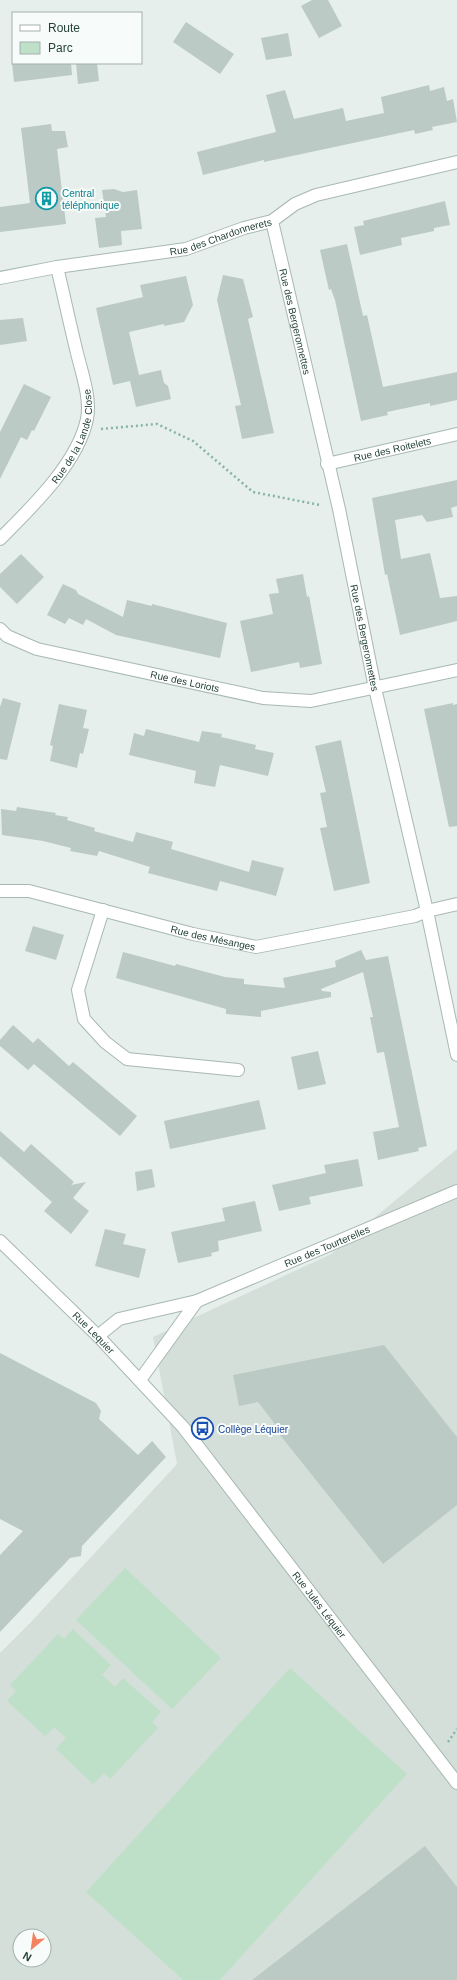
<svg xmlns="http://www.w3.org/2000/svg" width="457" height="1980" viewBox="0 0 457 1980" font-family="Arial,sans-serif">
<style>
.built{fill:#d4dfda;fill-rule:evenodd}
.green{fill:#bfe0c8}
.building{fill:#bbcac4}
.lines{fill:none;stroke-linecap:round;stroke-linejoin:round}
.minor-casing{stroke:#a8b8b2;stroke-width:14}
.path{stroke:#86b3a5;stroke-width:2.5;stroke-dasharray:2 3;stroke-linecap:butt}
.minor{stroke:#fff;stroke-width:12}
.labels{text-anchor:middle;stroke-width:4;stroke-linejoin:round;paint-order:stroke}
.culture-label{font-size:10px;fill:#0d838f;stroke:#f7fbf9;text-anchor:start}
.street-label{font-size:10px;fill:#24423a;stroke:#f7fbf9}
.transit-label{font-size:10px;fill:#164399;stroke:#f7fbf9;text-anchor:start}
</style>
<rect width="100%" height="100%" fill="#e6efeb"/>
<path class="built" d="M457 1149V1980H0V1653L32 1621 177 1464 153 1337 331 1254ZM20 1936H44V1960H20Z"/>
<g class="green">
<path d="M125 1568 221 1658 172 1709 76 1620Z"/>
<path d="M73 1629 111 1665 102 1675 115 1687 123 1678 161 1712 152 1722 158 1728 110 1779 104 1773 93 1784 56 1749 66 1738 54 1727 45 1736 7 1701 16 1691 10 1685 58 1634 64 1639Z"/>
<path d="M290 1668 407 1774 220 1980H183L86 1892Z"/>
</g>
<g class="building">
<path d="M312 0H328L342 26 319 38 301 6Z"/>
<path d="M186 22 234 54 220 74 173 42Z"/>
<path d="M288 33 292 56 266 60 261 38Z"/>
<path d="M12 63H71L72 75 14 82Z"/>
<path d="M76 63H97L99 81 78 84Z"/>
<path d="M429 85 430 91 444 87 447 101 453 99 457 122 432 127 433 130 415 134 414 130 264 162V160L203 175 197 152 276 132 266 95 285 90 294 119 343 108 346 121 384 113 381 97Z"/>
<path d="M51 124 52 131H65L68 147 57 149 66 224 0 232V207L30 203 21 128Z"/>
<path d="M114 189 123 192 137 190 142 229 121 231 122 245 99 248 95 218 106 217 102 190Z"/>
<path d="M445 201 450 225 434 228V231L401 238 402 245 360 255 354 227 364 225 363 221Z"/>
<path d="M347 244 363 316 367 315 383 387 457 372V400L430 406V403L387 412 388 415 361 421 335 300 331 289 329 290 320 250Z"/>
<path d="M223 275 243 279 253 317 248 319 274 433 242 439 235 406 241 405 217 300Z"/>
<path d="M186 276 193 305 184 322 164 326V324L129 332 139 375 161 370 164 383 168 386 171 399 136 407 130 381 113 385 96 308 143 297 140 285Z"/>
<path d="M23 318 27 341 0 345V320Z"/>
<path d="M24 384 51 397 34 431 32 430 27 440 21 437 0 479V432Z"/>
<path d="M457 480V506L451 508 453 517 427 522 422 515 395 520 401 559 430 553 440 598 457 596V621L400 635 387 574 385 575 372 498Z"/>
<path d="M21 554 44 577 17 604 0 587V574Z"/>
<path d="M303 574 307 597 309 596 322 664 300 668 299 662 251 672 240 621 273 614 269 594 279 593 276 579Z"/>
<path d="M63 584 76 590 78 594 123 617 127 600 152 606V604L227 623 220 658 116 635 86 619 83 625 69 618 65 624 47 615Z"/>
<path d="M3 698 21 703 7 760 0 759V707Z"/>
<path d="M453 703V705L457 704V826L449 827 424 709Z"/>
<path d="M59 704 87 710 83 728 89 729 83 754 80 753 77 768 50 761 53 746 50 745Z"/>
<path d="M146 729 199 742 202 731 222 734 221 737 256 745 255 749 274 753 268 776 220 765 215 787 194 783 196 771 129 755 134 733 144 736Z"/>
<path d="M341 740 370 883 334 891 320 828 327 827 320 793 326 792 315 746Z"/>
<path d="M17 807 56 813 55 815 68 817 67 820 95 828 94 831 133 842 136 832 173 842 171 849 249 872 252 860 284 868 276 896 220 881 217 891 148 873 150 867 99 851 97 856 70 851 71 848 43 841 2 835 1 809 16 811Z"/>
<path d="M33 926 64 935 56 960 25 951Z"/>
<path d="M361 950 366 960 388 956 427 1146 418 1148 419 1151 378 1160 373 1132 399 1127 384 1052 377 1053 370 1017H373L363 972 321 989 322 991 331 992V997L261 1011V1017L226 1014V1009L116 978 123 952 175 966 176 964 225 977 244 979V984L285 988 283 978 336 967 335 961Z"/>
<path d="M13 1025 33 1043 38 1038 69 1066 73 1062 137 1116 120 1136 34 1064 28 1070 0 1046V1040Z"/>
<path d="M318 1051 326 1084 298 1090 291 1057Z"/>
<path d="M259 1100 266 1129 170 1149 164 1121Z"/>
<path d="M0 1131 24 1152 31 1144 74 1182 71 1185 86 1182 73 1198 89 1211 71 1234 44 1211 52 1202 0 1156Z"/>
<path d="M358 1159 363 1186 309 1197 311 1204 279 1211 272 1185 326 1173 324 1165Z"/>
<path d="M152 1169 155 1187 137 1191 135 1172Z"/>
<path d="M255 1201 262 1231 218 1241 219 1251 211 1253 212 1256 178 1263 171 1232 225 1221 222 1208Z"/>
<path d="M105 1229 126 1234 123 1244 146 1249 139 1278 95 1266Z"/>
<path d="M384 1345 457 1437V1505L383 1564 276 1430 278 1428 258 1402 239 1406 233 1375Z"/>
<path d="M0 1353 96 1403 101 1411 99 1419 138 1455 152 1441 166 1457 82 1546 81 1556 70 1558 0 1632V1555L23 1531 0 1519Z"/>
<path d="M425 1846 457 1887V1980H252Z"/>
</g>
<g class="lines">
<defs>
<g id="minor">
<path id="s1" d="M272 221 339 509 375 688 427 911 457 1055"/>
<path id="s2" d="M0 278 57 267 186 249 244 228 272 221 295 204 316 195 457 162"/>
<path id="s3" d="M327 464 457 434"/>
<path id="s4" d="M0 539C31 508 78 463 87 419 91 398 82 374 77 353 70 325 64 296 57 267"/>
<path id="s5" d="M0 629 7 636 37 649 263 698 311 701 457 670"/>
<path id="s6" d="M0 891H29L193 934 256 947 415 916 427 911 457 904"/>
<path d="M103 910 78 990 84 1019 105 1042 127 1059 238 1070"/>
<path id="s7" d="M0 1241 98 1336 183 1427 457 1783"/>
<path id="s8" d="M197 1301 457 1191"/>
<path d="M98 1336 119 1319 197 1301 140 1380"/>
</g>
</defs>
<use href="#minor" class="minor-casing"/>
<g class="path">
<path d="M101 429 157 424 193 441 253 492 320 505"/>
<path d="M448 1742 457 1729"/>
</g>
<use href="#minor" class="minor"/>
</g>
<defs>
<symbol id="building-ring" viewBox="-11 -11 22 22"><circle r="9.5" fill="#f7fbf9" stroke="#0f9aa8" stroke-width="1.5"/><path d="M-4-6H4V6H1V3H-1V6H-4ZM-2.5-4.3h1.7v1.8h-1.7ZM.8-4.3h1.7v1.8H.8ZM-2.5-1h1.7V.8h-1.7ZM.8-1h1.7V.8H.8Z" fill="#0f9aa8"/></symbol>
<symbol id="bus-ring" viewBox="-11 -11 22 22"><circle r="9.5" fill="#f7fbf9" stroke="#1a4fb4" stroke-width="1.5"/><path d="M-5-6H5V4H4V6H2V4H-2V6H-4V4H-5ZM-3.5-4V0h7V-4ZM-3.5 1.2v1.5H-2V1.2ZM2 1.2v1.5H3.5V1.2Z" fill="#1a4fb4"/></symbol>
</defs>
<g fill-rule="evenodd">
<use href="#building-ring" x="34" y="186" width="25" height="25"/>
<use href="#bus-ring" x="190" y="1416" width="25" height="25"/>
</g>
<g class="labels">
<g class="culture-label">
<text x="62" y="197">Central<tspan x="62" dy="12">téléphonique</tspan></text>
</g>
<g class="street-label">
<text dy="4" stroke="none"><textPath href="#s2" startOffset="225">Rue des Chardonnerets</textPath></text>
<text dy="4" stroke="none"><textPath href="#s1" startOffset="103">Rue des Bergeronnettes</textPath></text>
<text dy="4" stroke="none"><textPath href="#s4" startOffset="129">Rue de la Lande Close</textPath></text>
<text dy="4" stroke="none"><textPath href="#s3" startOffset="67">Rue des Roitelets</textPath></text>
<text dy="4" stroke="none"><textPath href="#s1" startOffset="427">Rue des Bergeronnettes</textPath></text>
<text dy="4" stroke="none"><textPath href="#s5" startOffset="194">Rue des Loriots</textPath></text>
<text dy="4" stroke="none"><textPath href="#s6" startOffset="219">Rue des Mésanges</textPath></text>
<text dy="4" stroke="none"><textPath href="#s8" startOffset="141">Rue des Tourterelles</textPath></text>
<text dy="4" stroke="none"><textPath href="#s7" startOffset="131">Rue Lequier</textPath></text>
<text dy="4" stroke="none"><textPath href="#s7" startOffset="485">Rue Jules Léquier</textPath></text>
</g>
<g class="transit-label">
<text x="218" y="1433">Collège Léquier</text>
</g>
</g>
<rect x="12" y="12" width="130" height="52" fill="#f7fbf9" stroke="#a3b1ad"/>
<rect x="20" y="25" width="20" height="6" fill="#ffffff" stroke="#a3b1ad"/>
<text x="48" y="32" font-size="12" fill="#24423a">Route</text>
<rect x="20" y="42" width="20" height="12" fill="#bfe0c8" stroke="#a3b1ad"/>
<text x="48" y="52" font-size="12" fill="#24423a">Parc</text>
<g transform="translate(32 1948) rotate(209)"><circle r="19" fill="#f7fbf9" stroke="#a3b1ad"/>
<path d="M0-3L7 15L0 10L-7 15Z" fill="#f4845f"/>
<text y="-6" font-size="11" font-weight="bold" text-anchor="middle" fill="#24423a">N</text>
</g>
</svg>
